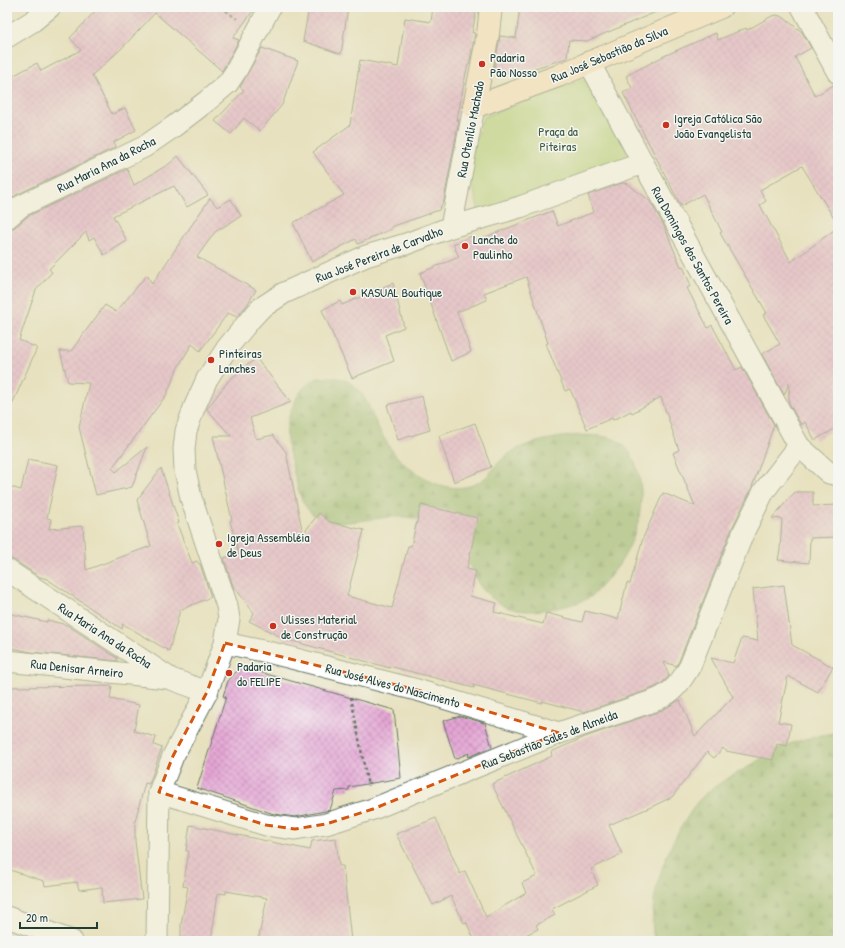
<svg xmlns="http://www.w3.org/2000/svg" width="845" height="948" viewBox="0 0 845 948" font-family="'Patrick Hand',sans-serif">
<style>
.forest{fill:url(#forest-firs);stroke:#56784e}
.green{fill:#b0d179;stroke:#688756}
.building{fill:url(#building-cross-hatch)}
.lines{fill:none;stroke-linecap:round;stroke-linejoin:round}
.street-casing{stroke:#657665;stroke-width:23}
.secondary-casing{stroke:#657665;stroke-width:24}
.path{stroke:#657665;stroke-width:2.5;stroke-dasharray:3 3;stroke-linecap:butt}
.street{stroke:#fff;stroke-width:21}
.secondary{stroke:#ffe4c6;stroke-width:22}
.marked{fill:none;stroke:#d45610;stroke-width:3;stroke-dasharray:8 5;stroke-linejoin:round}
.poi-dot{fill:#c8321e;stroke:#f6f6f2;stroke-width:1.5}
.labels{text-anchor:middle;stroke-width:3;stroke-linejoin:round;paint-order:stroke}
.street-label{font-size:13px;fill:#1f3d34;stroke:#f6f6f2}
.poi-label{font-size:13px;fill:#1f3d34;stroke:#f6f6f2;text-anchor:start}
.park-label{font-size:13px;fill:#3c5b42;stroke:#f6f6f2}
</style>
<defs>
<pattern id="forest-firs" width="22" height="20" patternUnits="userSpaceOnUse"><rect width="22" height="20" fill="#8cb369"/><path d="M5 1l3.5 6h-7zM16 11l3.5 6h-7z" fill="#729357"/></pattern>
<pattern id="building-cross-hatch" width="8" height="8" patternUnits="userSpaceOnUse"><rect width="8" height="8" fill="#e5a6d5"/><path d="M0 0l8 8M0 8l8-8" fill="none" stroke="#b988ae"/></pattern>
</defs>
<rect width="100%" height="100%" fill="#f6f6f2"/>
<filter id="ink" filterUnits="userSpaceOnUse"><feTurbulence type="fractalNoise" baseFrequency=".025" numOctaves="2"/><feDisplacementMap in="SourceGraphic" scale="8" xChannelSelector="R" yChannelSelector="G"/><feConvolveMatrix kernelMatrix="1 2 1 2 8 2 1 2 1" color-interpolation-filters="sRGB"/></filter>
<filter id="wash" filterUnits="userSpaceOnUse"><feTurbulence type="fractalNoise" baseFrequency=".012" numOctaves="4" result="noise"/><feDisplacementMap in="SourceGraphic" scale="16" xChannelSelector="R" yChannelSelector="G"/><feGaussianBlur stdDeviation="0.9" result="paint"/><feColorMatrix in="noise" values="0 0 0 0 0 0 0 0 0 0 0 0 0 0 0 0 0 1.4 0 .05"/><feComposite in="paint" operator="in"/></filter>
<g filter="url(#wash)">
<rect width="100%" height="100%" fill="#e7e1c0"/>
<g class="forest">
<path d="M329 377C365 378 367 408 381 433 385 440 390 448 395 454 404 466 419 475 432 482 449 490 470 490 485 478 490 474 494 467 499 462 503 458 510 453 515 450 539 438 585 431 611 438 621 441 628 448 633 458 653 500 634 554 602 585 599 588 595 593 592 596 576 606 546 611 527 611 504 611 484 596 474 576 470 569 469 559 464 553 460 547 435 528 428 524 394 501 331 543 306 507 299 497 297 484 294 473 288 447 282 434 292 408 296 397 303 385 314 380 318 377 324 378 329 377Z"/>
<path d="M838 732V933L831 941H654C647 899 664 854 686 819 690 814 693 807 698 801 713 785 729 778 748 767 756 763 763 756 771 752 792 741 815 736 838 732Z"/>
</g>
<path class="green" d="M590 76 634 162 480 216 468 167 483 117Z"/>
<g id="blocks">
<g class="building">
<path d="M99 7H256L233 38 239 40 222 71 155 13 122 48 92 75 112 114 125 108 136 130 114 142 116 147 16 195 7 202V79L37 63 41 71 81 50 70 38Z"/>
<path d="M309 7H348L341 54 303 41Z"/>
<path d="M433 7H477L472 33H475L469 65H468L466 73 457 120H459L444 200 439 210 391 227V229L358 244 356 239 312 262 293 223 344 195 313 152 350 125 360 60 398 67 405 18 431 22Z"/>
<path d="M520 7H668L587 41 569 40 567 58 516 74 494 70 500 36 516 38Z"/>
<path d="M777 15 783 17 802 32 811 48 795 57 815 96 835 84 838 85V225L802 166 760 190 766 201 760 205 791 262 838 227V427L815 440 805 422 801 425 789 403V383L784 395 762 354 780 344 763 315 767 313 720 233 722 232 703 194 681 206 623 93 632 88 626 76 664 56 716 33 718 40 746 28 747 30 772 16Z"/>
<path d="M262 48 298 61 282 105 260 131 244 118 231 134 215 121 244 90 240 87Z"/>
<path d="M178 156 208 195 187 207 174 186 113 216 127 241 104 255 94 237 89 240 86 232 49 269 52 272 36 290 19 340 37 348 7 416V230L15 227 28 216 127 169 134 185 169 164Z"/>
<path d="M622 183 628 184 650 201 664 226 681 267 683 266 691 286 687 288 708 328 712 325 736 370 742 367 774 425 751 490 733 526 679 661 676 666 664 662 669 676 661 684 651 689 584 712 542 701V703L473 685 474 688 389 666 390 668 285 639 249 621 254 613 235 588 234 589 224 558 239 554 230 521 232 520 213 436H231L207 409 229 380 256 358 291 402 250 418 256 439 273 435 286 452 303 534 319 513 330 522 364 530 347 596 392 608 408 546H411L421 505 478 518 467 569 476 571 470 596 497 603 494 612 543 624 546 613 582 622 585 611 618 619 627 583 630 584 643 538 663 493 695 506 673 453 679 450 661 397 632 413 631 411 613 420 612 418 587 429 570 389 565 391 546 344 548 343 526 277 484 293 487 300 457 312 471 352 451 361 420 273 459 257 453 244 472 236 475 241 552 211 558 226 594 212 588 195Z"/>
<path d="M210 198 217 207 231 199 241 216 215 232 197 257 256 290 247 305 237 317 228 313 200 351 192 344 178 367 167 394 112 468 116 472 147 447 132 487 96 495 79 427 89 383 68 382 60 351H71L105 305 116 312 147 275 152 284Z"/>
<path d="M393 283 404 327 385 335 394 361 352 378 322 310 340 301 342 305Z"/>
<path d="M422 396 430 430 398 440 387 405Z"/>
<path d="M475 423 491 467 454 482 439 436Z"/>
<path d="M28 459 58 465 47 518 51 519 49 529 83 526 86 570 151 546 137 500 161 468 179 523 177 524 192 563 197 561 199 564H200L211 597 180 610 169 651 123 624 122 629 47 579 40 577 14 560 7 558V486L21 490Z"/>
<path d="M795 492H813V506L838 505V537L810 538 809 563 778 560 780 550 782 519 772 518Z"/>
<path d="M784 585 792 645 833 667 818 692 788 676 778 722 791 724 787 746 777 744 773 760 726 751 723 748 714 758 707 752 672 797 651 807 609 825 622 854 591 869 598 885 552 909 555 915 536 925 538 929 513 941H475L466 922 464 923 451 896 433 905 396 834 436 818 460 874 465 871 486 917 526 893 522 883 537 876 492 784 552 756 551 752 585 737 660 711 680 700 695 736 733 697 711 658 733 663 742 638 758 641 753 589Z"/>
<path d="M7 613 47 622V620L67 625 117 658V661L31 652 7 647Z"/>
<path d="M245 668 394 710 401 778 349 787V790L336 791 330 810 295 817 274 814 197 788 226 697 223 696 228 681 236 672 241 669Z"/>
<path d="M112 686 110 699 139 705 134 731 156 737 154 745 162 748 149 784 145 783 135 821V841L142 899 103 903 102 887 79 890 77 882 45 886 44 881 7 869V687Z"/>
<path d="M460 716 485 723 492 747 468 757 469 753 455 759 443 721Z"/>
<path d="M190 825 310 850 312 841 336 838 339 866H343L351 941H258L267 898 226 891V894L218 893 211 941H181V925L188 887 183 886 189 851H186Z"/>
</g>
</g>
</g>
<g filter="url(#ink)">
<use href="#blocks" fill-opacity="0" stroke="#657665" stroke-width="1"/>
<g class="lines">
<defs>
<g id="street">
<path d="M802 7 838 73"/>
<path d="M7 37 33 21 50 7"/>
<path d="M589 62 643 163 799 446 829 473 838 475"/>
<path d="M7 218 21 206 144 147 173 127 207 101 228 83 236 71 270 7"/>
<path d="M451 227 474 107"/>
<path d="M7 570 171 679 207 692"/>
<path d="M225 643 272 653 417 690 559 733"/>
<path d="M7 661 167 678"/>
<path d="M159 792 266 825 295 829 326 824 373 809 559 733 656 700C674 692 680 683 690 666L744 531 764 491 799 446"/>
<path d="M7 917 72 941"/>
<path d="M157 941 159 792 173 756 207 692 225 643 229 619 227 606 191 498 185 470 184 449 186 431 194 408 207 379 227 348 249 321 261 308 284 293 366 256 406 244 451 227 520 207 643 163"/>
</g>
<g id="secondary">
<path d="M474 107 558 76 721 7"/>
<path d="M474 107 488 34 491 7"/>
</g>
</defs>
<use href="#street" class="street-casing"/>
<use href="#secondary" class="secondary-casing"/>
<g class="path">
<path d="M221 7 237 19"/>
<path d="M351 697 368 786"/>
</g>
<use href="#street" class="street"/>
<use href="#secondary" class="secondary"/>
</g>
</g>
<path d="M0 0H845V948H0ZM225 643 417 690 559 733 373 809 326 824 295 829 266 825 159 792 173 756 207 692Z" fill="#e7e1c0" fill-opacity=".55" fill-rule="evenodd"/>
<path class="marked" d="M225 643 417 690 559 733 373 809 326 824 295 829 266 825 159 792 173 756 207 692Z"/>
<g class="poi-dot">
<circle cx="482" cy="64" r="4"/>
<circle cx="666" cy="125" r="4"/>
<circle cx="465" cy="246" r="4"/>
<circle cx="353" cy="292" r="4"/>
<circle cx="211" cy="360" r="4"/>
<circle cx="219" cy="544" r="4"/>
<circle cx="273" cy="626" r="4"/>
<circle cx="229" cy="673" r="4"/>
</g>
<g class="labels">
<g class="street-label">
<text transform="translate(609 54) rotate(-23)" y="5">Rua José Sebastião da Silva</text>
<text transform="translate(470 129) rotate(-79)" y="5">Rua Otenílio Machado</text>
<text transform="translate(106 164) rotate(-27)" y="5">Rua Maria Ana da Rocha</text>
<text transform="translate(379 254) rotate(-21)" y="5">Rua José Pereira de Carvalho</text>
<text transform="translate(693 255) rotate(61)" y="5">Rua Domingos dos Santos Pereira</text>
<text transform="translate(105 635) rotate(33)" y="5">Rua Maria Ana da Rocha</text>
<text transform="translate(77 668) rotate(6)" y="5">Rua Denisar Arneiro</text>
<text transform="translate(393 685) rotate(15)" y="5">Rua José Alves do Nascimento</text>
<text transform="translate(549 739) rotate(-21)" y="5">Rua Sebastião Sales de Almeida</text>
</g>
<g class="poi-label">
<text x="490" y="62">Padaria<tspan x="490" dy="15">Pão Nosso</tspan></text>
<text x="674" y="123">Igreja Católica São<tspan x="674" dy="15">João Evangelista</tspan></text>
<text x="473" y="244">Lanche do<tspan x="473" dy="15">Paulinho</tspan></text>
<text x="361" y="297">KASUAL Boutique</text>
<text x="219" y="358">Pinteiras<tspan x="219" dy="15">Lanches</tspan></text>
<text x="227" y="542">Igreja Assembléia<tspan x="227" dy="15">de Deus</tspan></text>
<text x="281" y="624">Ulisses Material<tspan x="281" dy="15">de Construção</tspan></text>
<text x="237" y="671">Padaria<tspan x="237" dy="15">do FELIPE</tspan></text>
</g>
<g class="park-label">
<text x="558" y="136">Praça da<tspan x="558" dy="15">Piteiras</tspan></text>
</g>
</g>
<rect width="845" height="948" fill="none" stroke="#f6f6f2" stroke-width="24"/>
<path d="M20 922v6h77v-6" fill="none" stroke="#1f3d34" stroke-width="2"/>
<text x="26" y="922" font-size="12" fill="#1f3d34" stroke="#f6f6f2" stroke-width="3" paint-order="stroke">20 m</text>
</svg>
